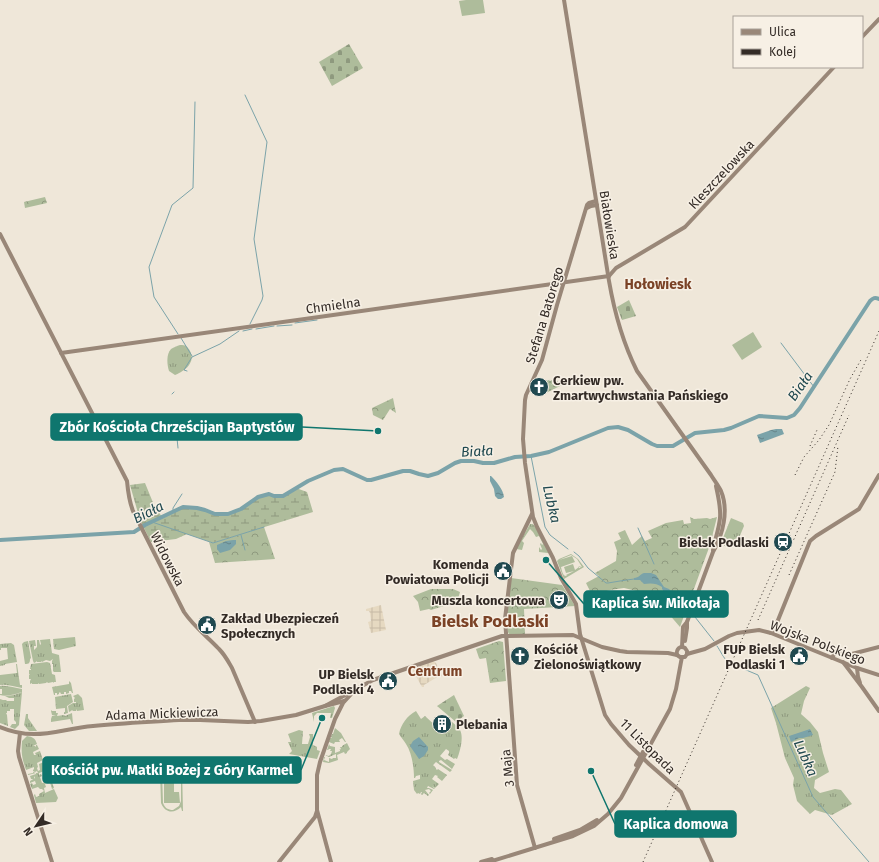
<svg xmlns="http://www.w3.org/2000/svg" width="879" height="862" viewBox="0 0 879 862" font-family="'Fira Sans',sans-serif">
<style>
.grass{fill:url(#grass-tufts)}
.forest{fill:url(#forest-crowns)}
.wetland{fill:url(#wetland-marsh)}
.cemetery{fill:url(#cemetery-stones)}
.garden{fill:url(#garden-dots)}
.pitch{fill:#aebc9b;fill-rule:evenodd}
.plaza{fill:url(#plaza-grid)}
.water{fill:url(#water-ripples)}
.lines{fill:none;stroke-linecap:round;stroke-linejoin:round}
.stream{stroke:#7ba3a9;stroke-width:1}
.river{stroke:#7ba3a9;stroke-width:4}
.secondary{stroke:#998778;stroke-width:4}
.rail{stroke:#332b26;stroke-width:1;stroke-dasharray:1 3;stroke-linecap:butt}
.labels{text-anchor:middle;stroke-width:3;stroke-linejoin:round;paint-order:stroke}
.street-label{font-size:13px;fill:#332b26;stroke:#f7f0e5}
.poi-label{font-size:13px;font-weight:bold;fill:#332b26;stroke:#f7f0e5;text-anchor:end}
.neighbourhood-label{font-size:14px;font-weight:bold;fill:#7b4226;stroke:#f7f0e5}
.water-label{font-size:14px;font-style:italic;fill:#204950;stroke:#f7f0e5}
.district-label{font-size:17px;font-weight:bold;fill:#7b4226;stroke:#f7f0e5}
.leader{fill:none;stroke:#0f766e;stroke-width:1.5}
.callout-dot{fill:#0f766e;stroke:#f7f0e5;stroke-width:1.5}
.callout{fill:#0f766e;stroke:#0f766e;stroke-width:1.5}
.callout-label{font-size:14px;text-anchor:middle;font-weight:bold;fill:#fff}
</style>
<defs>
<pattern id="grass-tufts" width="24" height="20" patternUnits="userSpaceOnUse"><rect width="24" height="20" fill="#aebc9b"/><path d="M3 7l-1-3M5 7V3M7 7l1-3M15 17l-1-3M17 17v-4M19 17l1-3" fill="none" stroke="#8e997e"/></pattern>
<pattern id="forest-crowns" width="20" height="18" patternUnits="userSpaceOnUse"><rect width="20" height="18" fill="#aebc9b"/><path d="M2 6a3 3 0 1 1 6 0M12 15a3 3 0 1 1 6 0" fill="none" stroke="#8e997e"/></pattern>
<pattern id="wetland-marsh" width="20" height="14" patternUnits="userSpaceOnUse"><rect width="20" height="14" fill="#aebc9b"/><path d="M1 5h8M5 5V1M11 12h8M15 12V8" fill="none" stroke="#8e997e"/></pattern>
<pattern id="cemetery-stones" width="16" height="16" patternUnits="userSpaceOnUse"><rect width="16" height="16" fill="#aebc9b"/><path d="M2 7V4a2 2 0 0 1 4 0v3zM10 15v-3a2 2 0 0 1 4 0v3z" fill="#8e997e"/></pattern>
<pattern id="garden-dots" width="8" height="8" patternUnits="userSpaceOnUse"><rect width="8" height="8" fill="#aebc9b"/><path d="M2 2h.1M6 6h.1" fill="none" stroke="#8e997e" stroke-width="1.8" stroke-linecap="round"/></pattern>
<pattern id="plaza-grid" width="8" height="8" patternUnits="userSpaceOnUse"><rect width="8" height="8" fill="#e6d9c1"/><path d="M0 4h8M4 0v8" fill="none" stroke="#c6baa6"/></pattern>
<pattern id="water-ripples" width="26" height="14" patternUnits="userSpaceOnUse"><rect width="26" height="14" fill="#7ba3a9"/><path d="M2 4q2-2 4 0t4 0M15 11q2-2 4 0t4 0" fill="none" stroke="#658589"/></pattern>
</defs>
<rect width="100%" height="100%" fill="#efe7d9"/>
<g class="grass">
<path d="M180 345C186 345 187 346 190 351 196 362 185 371 175 375L169 371C167 365 166 354 171 349 174 347 177 346 180 345Z"/>
<path d="M731 518 743 523 744 526 736 545C732 550 725 547 721 543Z"/>
<path d="M530 524H532L534 525 549 552 548 553 539 552V547L541 550 542 549 540 544 541 543 542 545 543 544 539 536 536 537 533 532 530 529 522 541 524 543 522 550 516 549Z"/>
<path d="M75 637 76 646 59 650 54 649 53 639Z"/>
<path d="M50 639 52 653 59 655 61 672H54L53 671V664H52V661L53 659 50 661 46 660 42 662 41 661V662H37V661L36 662 34 663 33 661 29 641 35 640 36 646H34V650L37 647V640H39L40 645 41 644 40 640Z"/>
<path d="M28 641 31 658 30 659C30 663 29 664 25 664L22 644 24 642Z"/>
<path d="M11 643 14 645 17 662 5 664V665L0 666V661L8 659 7 648H1V650H0V644Z"/>
<path d="M47 662 50 663 52 674 55 675 56 682H54L53 683V682L48 683 47 682 46 683 39 684V683L38 684H32V683L30 684V681L31 679H29V675L30 674H29V670H31V669H30L31 664Z"/>
<path d="M16 664H17L20 685H22V688C14 687 8 684 0 685V675L17 673Z"/>
<path d="M69 681 71 683 73 693H72L71 691H69V693L66 694V692H64V694H61L60 692 59 693V694L57 695V693H55V695H54L52 687 69 684Z"/>
<path d="M0 686C8 685 14 688 22 689V692C15 694 7 697 0 695V694H2V689H0Z"/>
<path d="M806 686 810 688 804 701 801 714 810 722 818 732 823 753 829 772 815 780 814 788 820 793 835 789 841 790 852 804 832 815 815 810 810 814 797 801 793 785 794 778 785 758 776 723 771 708Z"/>
<path d="M22 692 19 725 15 729 10 727 12 724H16V722L14 720V709H10V711H7V713H6L7 715 8 726 0 723V699L3 700H6L7 701H14V698H9L5 696 14 695Z"/>
<path d="M71 694 73 702 67 706 68 713 64 714V712H65V708L56 709 55 697Z"/>
<path d="M78 694 82 698 84 710 77 711 76 709V711H73L72 710 71 711 69 712 68 706 73 703H76V702H74V699L75 698 73 696Z"/>
<path d="M334 706 335 708 332 718H330L331 713H317L314 716V722L312 713Z"/>
<path d="M52 710V711H56V713H58L57 716 64 715 65 716 72 713 73 724H72L70 719 51 722V719L52 716H56L52 715 51 711Z"/>
<path d="M416 711 421 719 425 716 439 729 441 727 439 719H441L446 723 444 725 445 726 448 723 440 717 442 715C448 719 456 724 460 730 464 737 460 752 457 759L455 758 454 759 448 755 449 753V751L446 749 440 756 445 760 447 759 455 764 452 769 441 760 439 761V762L452 770 450 772 436 762 433 765 436 768V769L437 770 438 769 447 775 442 781 437 777 438 776 435 775 432 779 439 784 435 788 432 786 435 789H434L428 786 427 788H429L433 790 430 794 429 793 431 791 429 789 425 790 429 795 428 796 424 793 422 795 421 794 422 792H421L420 794 418 793 417 794 414 790 413 781 420 779V775L416 776 415 778H414C414 768 412 753 406 744 404 741 401 737 399 734 401 724 407 716 416 711Z"/>
<path d="M26 714H28V718L37 731H29L24 725Z"/>
<path d="M335 728 341 733 346 742H345L342 738 339 740 340 742H335L334 744 329 742V741L331 742 329 741 330 738H332L331 737 332 734H333Z"/>
<path d="M299 730 303 731 302 744H308L310 737 309 734H313V745L317 747V750L320 751 317 759 289 754 292 751 288 742H291L288 734Z"/>
<path d="M27 736C33 737 35 738 37 744L33 746H35L36 747V745H37L39 749 33 752 34 755H36L35 753 40 751 43 760 37 763 38 767 37 768 38 771 40 770 39 764 44 762 47 770 39 773V775L41 774 42 776 40 777 42 783 51 780 54 788 52 789 50 782 45 784 46 787 44 788 45 793 54 789 58 798 56 802 36 803 34 795 35 794 36 797 39 796V794L44 791 42 789H40L38 787 32 789 30 784 32 783 33 785 36 784 35 781 30 783V781L35 778 34 776V779H31L30 776 36 774V773L28 775V774L33 773V772L36 773H38L37 771 35 772 33 771V770L34 769V767L26 770C22 758 21 754 22 741Z"/>
<path d="M347 743 350 749 347 752V753L345 754 344 752 337 755 338 760 329 763 323 762 324 757H325L324 760 329 762V758L332 759 333 758H336V754L329 757 325 755 329 756 331 754 332 751H330L331 749H329L328 750H327L329 744 330 746 335 747V753L340 751V750H339L341 749 340 747H342V746Z"/>
</g>
<g class="forest">
<path d="M45 197 47 203 25 208 24 202Z"/>
<path d="M393 398 396 413 390 409 383 420 373 415 372 408Z"/>
<path d="M690 517 694 519 707 518 710 519 717 517 710 545 680 627 655 598 645 593 624 588 610 590 592 595 586 583 599 576 595 573 616 561 617 551 614 542 621 539 618 533 625 530 632 545 642 536 645 541 652 538 648 531 666 523 683 520 684 524 691 523Z"/>
<path d="M264 527 275 559 215 563 209 542 213 543Z"/>
<path d="M511 578 562 585 575 606 524 609 525 634H509L508 632 506 615Z"/>
<path d="M431 589H453L460 592 457 602 431 610 429 609 420 611 418 602 413 596Z"/>
<path d="M499 641 503 642 506 681 490 683 486 658 480 659 479 658 476 649Z"/>
</g>
<path class="wetland" d="M145 483 154 505 162 517 183 507 197 508 205 510 215 514H228L241 509 258 497 269 494 274 496H283L296 488 307 492 313 512 213 543 187 534 176 539 151 542 140 520 130 485Z"/>
<g class="cemetery">
<path d="M349 44 363 68 332 86 319 62Z"/>
<path d="M629 300 636 316 622 320 617 307Z"/>
<path d="M454 695 464 716 456 722 437 706Z"/>
</g>
<path class="garden" d="M556 378 559 384 562 385 546 393 545 392 546 391 542 383 551 379 549 380 550 381 552 380 553 381 552 382V384L551 385 553 384 554 386 558 384 556 379Z"/>
<g class="pitch">
<path d="M466 0H483L485 13 462 16 459 1Z"/>
<path d="M753 332 762 347 742 360 732 345Z"/>
<path d="M571 554 578 559 584 567 564 579 557 561 559 559ZM571 555 577 559 582 567 578 566 581 568H579V567L575 570 573 564 564 567 566 573 574 571 566 575 567 576C563 577 562 571 561 567L575 562 572 556 559 560Z"/>
<path d="M170 762C176 762 180 764 182 769L183 811H182L181 807C174 814 165 813 161 803L160 771 163 765ZM173 763 178 766 181 770V801L179 806 173 810C168 810 165 808 163 803L162 773C163 767 167 763 173 763Z"/>
<path d="M164 771H174V792H179L180 803H164Z"/>
</g>
<g class="plaza">
<path d="M381 605 386 630 371 633 368 622 371 621 370 613 369 611H366V609Z"/>
<path d="M433 661 436 663 442 675 441 677 439 676 424 685V687H422L413 671V668Z"/>
</g>
<g class="water">
<path d="M776 429H782L784 434 760 443 757 435 771 430Z"/>
<path d="M490 476H491C496 481 503 489 504 497L501 499H498L495 496 494 489 490 481Z"/>
<path d="M233 540H236V544L230 550 220 553 217 549V545L226 541Z"/>
<path d="M644 573H651L656 575 664 587 669 589 684 604 686 607 685 610C676 610 668 601 663 594V590L662 589V587C657 583 650 583 644 584L640 580H634V578C639 578 640 574 644 573Z"/>
<path d="M810 729 813 735 803 738H799L791 742 789 736Z"/>
<path d="M419 737 428 747V750L424 756 419 759 410 746 413 741Z"/>
</g>
<g class="lines">
<g class="stream">
<path d="M245 95 267 142 254 239 263 296 262 300 250 324"/>
<path d="M295 323 317 320"/>
<path d="M277 326 292 325"/>
<path d="M256 329 274 326"/>
<path d="M243 331 252 329"/>
<path d="M178 334 154 297 149 267 172 205 193 188 195 102"/>
<path d="M181 338 192 356"/>
<path d="M781 343 814 387"/>
<path d="M187 371 184 370 192 357 220 344 239 331"/>
<path d="M172 394 174 392"/>
<path d="M177 438 178 448"/>
<path d="M531 456 545 527 550 535 568 549"/>
<path d="M173 511V508L182 494"/>
<path d="M152 522 213 543 264 527"/>
<path d="M638 528 654 564"/>
<path d="M241 535 245 550"/>
<path d="M574 552 579 556 588 568 606 583H608L620 581 634 579"/>
<path d="M695 617 714 641"/>
<path d="M717 646C720 650 724 659 727 661"/>
<path d="M732 664 758 675 813 797 869 862"/>
</g>
<path class="river" d="M0 540 134 532 145 525 183 507 197 508 205 510 215 514H228L241 509 258 497 269 494 274 496H283L308 481 334 470 343 469 367 480H371L403 471H410L419 474 428 476 438 473 455 463 461 461H474L483 463H494L515 457 531 456 549 452 608 428 618 427 628 430 652 444 657 446H673L695 433 724 430 731 428 759 416 787 418 794 415 800 408 870 301C873 298 875 297 879 299"/>
<g class="secondary">
<path d="M564 0 609 281C614 310 624 345 637 371L711 475C714 480 718 485 721 491 729 510 723 535 713 552L687 622 683 627 682 647"/>
<path d="M862 37 879 19"/>
<path d="M596 201 589 203 587 205 557 305 542 360 526 395 525 400 523 439 525 463 533 517 537 527 553 558 561 578 576 604 580 634 605 715 611 724 629 745 649 764 681 792 712 862"/>
<path d="M587 208 591 206 597 205"/>
<path d="M0 234 127 481C128 492 129 501 133 511L184 612C194 627 208 637 219 649 225 655 228 661 232 668L255 722"/>
<path d="M609 276 616 268 685 227 834 67"/>
<path d="M61 353 319 317 609 276"/>
<path d="M532 514 513 553 505 619 517 785 535 848"/>
<path d="M713 550C715 539 719 529 720 518 721 507 718 496 716 486"/>
<path d="M771 633 774 630 810 541 816 536 859 509 879 475"/>
<path d="M685 641 687 628V622"/>
<path d="M682 657H685L687 654 705 649 729 636 737 633 759 630 771 633 857 668 879 675"/>
<path d="M682 657H680L677 655C676 649 680 645 685 648L687 651V654"/>
<path d="M832 658 836 651 844 655H848L879 647"/>
<path d="M843 662 862 687 879 711"/>
<path d="M857 668 858 677 860 683"/>
<path d="M325 706 373 680 502 636 573 635 602 647 620 651 627 652 668 653 677 655"/>
<path d="M0 727C36 742 58 729 93 726 122 723 150 722 179 720H200L248 722 261 721 296 715 325 706 344 701"/>
<path d="M20 733 18 751 19 757 52 862"/>
<path d="M636 765 644 750 648 748"/>
<path d="M554 839 580 830 597 820"/>
<path d="M279 862 315 817 317 811"/>
<path d="M331 862 317 810V775L320 762 335 719 343 703 354 691"/>
<path d="M481 862 492 859"/>
<path d="M489 862 573 836 594 826 608 814 621 798 670 709 676 689 681 662 682 657"/>
</g>
<g class="rail">
<path d="M810 446 817 430"/>
<path d="M795 475 804 457 819 440 829 425 850 379 862 358"/>
<path d="M789 575 835 472 838 446"/>
<path d="M758 620 849 415"/>
<path d="M643 862 879 331"/>
</g>
</g>
<defs>
<symbol id="church-disc" viewBox="-11 -11 22 22"><circle r="9.5" fill="#204950" stroke="#f7f0e5"/><path d="M-1.2-6h2.4v3.5h3.3v2.4h-3.3V6h-2.4V-.1h-3.3v-2.4h3.3Z" fill="#fff"/></symbol>
<symbol id="station-disc" viewBox="-11 -11 22 22"><circle r="9.5" fill="#204950" stroke="#f7f0e5"/><path d="M-3-6H3Q5-6 5-4V2Q5 4 3 4L4.5 6H3L1.5 4h-3L-3 6H-4.5L-3 4Q-5 4-5 2V-4Q-5-6-3-6ZM-3.5-4v3h7v-3ZM-3.5 1v1.5H-2V1ZM2 1v1.5H3.5V1Z" fill="#fff"/></symbol>
<symbol id="civic-disc" viewBox="-11 -11 22 22"><circle r="9.5" fill="#204950" stroke="#f7f0e5"/><path d="M-.6-6.5H3V-4.5H.6V-3L4-1V1h2V6H-6V1h2V-1L-.6-3ZM-1.2 2.5V6h2.4V2.5Z" fill="#fff"/></symbol>
<symbol id="theatre-disc" viewBox="-11 -11 22 22"><circle r="9.5" fill="#204950" stroke="#f7f0e5"/><path d="M-5-5.5Q0-4 5-5.5V0Q5 5 0 6Q-5 5-5 0ZM-3.3-2.5H-1v1.5H-3.3ZM1-2.5H3.3v1.5H1ZM-2.8 1Q0 5.5 2.8 1Z" fill="#fff"/></symbol>
<symbol id="building-disc" viewBox="-11 -11 22 22"><circle r="9.5" fill="#204950" stroke="#f7f0e5"/><path d="M-4-6H4V6H1V3H-1V6H-4ZM-2.5-4.3h1.7v1.8h-1.7ZM.8-4.3h1.7v1.8H.8ZM-2.5-1h1.7V.8h-1.7ZM.8-1h1.7V.8H.8Z" fill="#fff"/></symbol>
</defs>
<g fill-rule="evenodd">
<use href="#church-disc" x="528" y="376" width="22" height="22"/>
<use href="#station-disc" x="772" y="531" width="22" height="22"/>
<use href="#civic-disc" x="492" y="560" width="22" height="22"/>
<use href="#theatre-disc" x="548" y="589" width="22" height="22"/>
<use href="#civic-disc" x="196" y="614" width="22" height="22"/>
<use href="#church-disc" x="509" y="645" width="22" height="22"/>
<use href="#civic-disc" x="788" y="645" width="22" height="22"/>
<use href="#civic-disc" x="377" y="670" width="22" height="22"/>
<use href="#building-disc" x="431" y="713" width="22" height="22"/>
</g>
<g class="labels">
<g class="street-label">
<text transform="translate(721 174) rotate(-47)" y="5">Kleszczelowska</text>
<text transform="translate(610 225) rotate(81)" y="5">Białowieska</text>
<text transform="translate(333 305) rotate(-8)" y="5">Chmielna</text>
<text transform="translate(544 315) rotate(-73)" y="5">Stefana Batorego</text>
<text transform="translate(168 559) rotate(63)" y="5">Widowska</text>
<text transform="translate(818 642) rotate(21)" y="5">Wojska Polskiego</text>
<text transform="translate(162 713) rotate(-2)" y="5">Adama Mickiewicza</text>
<text transform="translate(648 746) rotate(45)" y="5">11 Listopada</text>
<text transform="translate(507 768) rotate(-96)" y="5">3 Maja</text>
</g>
<g class="poi-label">
<text x="553" y="385" text-anchor="start">Cerkiew pw.<tspan x="553" dy="15">Zmartwychwstania Pańskiego</tspan></text>
<text x="769" y="547">Bielsk Podlaski</text>
<text x="489" y="569">Komenda<tspan x="489" dy="15">Powiatowa Policji</tspan></text>
<text x="545" y="605">Muszla koncertowa</text>
<text x="221" y="623" text-anchor="start">Zakład Ubezpieczeń<tspan x="221" dy="15">Społecznych</tspan></text>
<text x="534" y="654" text-anchor="start">Kościół<tspan x="534" dy="15">Zielonoświątkowy</tspan></text>
<text x="785" y="654">FUP Bielsk<tspan x="785" dy="15">Podlaski 1</tspan></text>
<text x="374" y="679">UP Bielsk<tspan x="374" dy="15">Podlaski 4</tspan></text>
<text x="456" y="729" text-anchor="start">Plebania</text>
</g>
<g class="neighbourhood-label">
<text x="658" y="289">Hołowiesk</text>
<text x="435" y="676">Centrum</text>
</g>
<g class="water-label">
<text transform="translate(800 386) rotate(-55)" y="5">Biała</text>
<text transform="translate(477 451) rotate(-3)" y="5">Biała</text>
<text transform="translate(552 504) rotate(77)" y="5">Lubka</text>
<text transform="translate(148 512) rotate(-27)" y="5">Biała</text>
<text transform="translate(806 758) rotate(66)" y="5">Lubka</text>
</g>
<g class="district-label">
<text x="490" y="627">Bielsk Podlaski</text>
</g>
</g>
<path class="leader" d="M378 431L302 427M546 560L584 604M322 718L301 770M591 771L615 824"/>
<g class="callout-dot">
<circle cx="378" cy="431" r="4"/>
<circle cx="546" cy="560" r="4"/>
<circle cx="322" cy="718" r="4"/>
<circle cx="591" cy="771" r="4"/>
</g>
<g class="callout">
<rect x="51" y="414" width="251" height="26" rx="4"/>
<rect x="584" y="591" width="144" height="26" rx="4"/>
<rect x="43" y="757" width="258" height="26" rx="4"/>
<rect x="615" y="811" width="121" height="26" rx="4"/>
</g>
<g class="callout-label">
<text x="177" y="432">Zbór Kościoła Chrześcijan Baptystów</text>
<text x="656" y="608">Kaplica św. Mikołaja</text>
<text x="172" y="775">Kościół pw. Matki Bożej z Góry Karmel</text>
<text x="676" y="829">Kaplica domowa</text>
</g>
<rect x="733" y="16" width="130" height="52" fill="#f7f0e5" stroke="#a9a199"/>
<rect x="741" y="29" width="20" height="6" fill="#998778" stroke="#a9a199"/>
<text x="769" y="36" font-size="12" fill="#332b26">Ulica</text>
<rect x="741" y="49" width="20" height="6" fill="#332b26" stroke="#a9a199"/>
<text x="769" y="56" font-size="12" fill="#332b26">Kolej</text>
<g transform="translate(36 826) rotate(235)" stroke="#f7f0e5" stroke-width="3" paint-order="stroke">
<path d="M0-3L7 15L0 10L-7 15Z" fill="#332b26"/>
<text y="-6" font-size="11" font-weight="bold" text-anchor="middle" fill="#332b26">N</text>
</g>
</svg>
